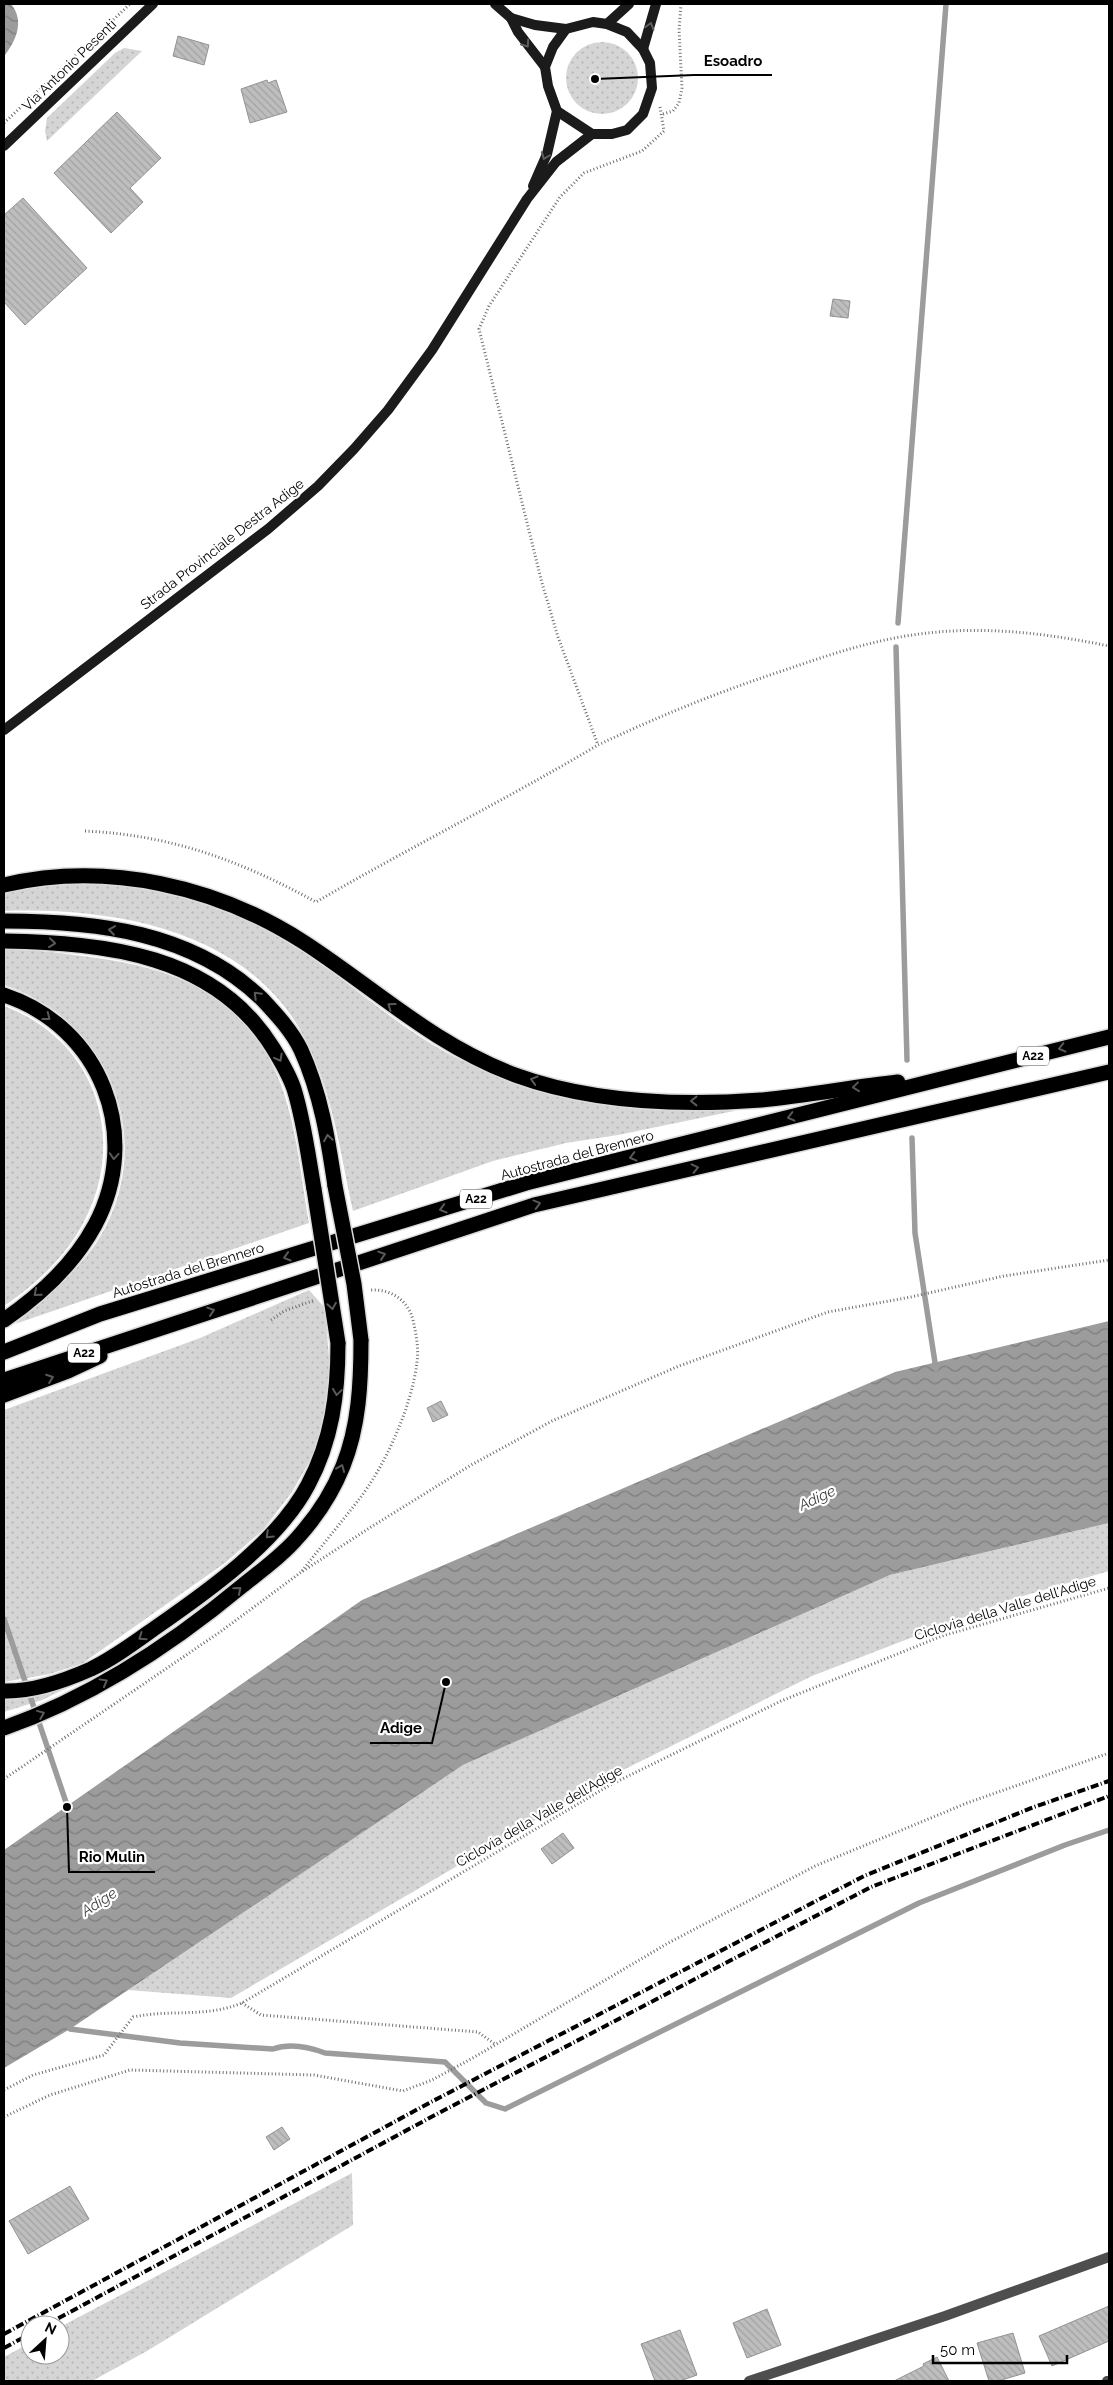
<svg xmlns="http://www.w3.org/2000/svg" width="1113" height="2385" viewBox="0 0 1113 2385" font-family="Raleway,sans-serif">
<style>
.grass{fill:url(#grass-dots)}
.water{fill:url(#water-waves)}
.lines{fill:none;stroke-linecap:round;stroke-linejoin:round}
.stream{stroke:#9c9c9c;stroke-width:5.5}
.building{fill:url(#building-back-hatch);stroke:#929292}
.highway-casing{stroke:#dbdbdb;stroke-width:18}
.path{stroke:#707070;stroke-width:3;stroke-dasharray:1 2.5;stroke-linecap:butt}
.street{stroke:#4e4e4e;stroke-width:10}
.secondary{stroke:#1b1b1b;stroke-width:10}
.highway{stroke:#000;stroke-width:15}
.rail{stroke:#000;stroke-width:4;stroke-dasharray:8 2.5 1 2.5;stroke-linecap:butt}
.highway-bridge-casing{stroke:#dbdbdb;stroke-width:18;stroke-linecap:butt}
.highway-bridge{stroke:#000;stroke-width:15}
.oneway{stroke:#5f5f5f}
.oneway2{stroke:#595959}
.labels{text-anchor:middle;stroke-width:4.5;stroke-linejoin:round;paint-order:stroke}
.shield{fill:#fff;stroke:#4c4c4c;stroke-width:1}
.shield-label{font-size:12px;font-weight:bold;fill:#000}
.street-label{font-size:14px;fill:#000;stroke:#fff}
.water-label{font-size:15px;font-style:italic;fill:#3d3d3d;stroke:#fff}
.leader{fill:none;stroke:#000;stroke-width:2}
.callout-dot{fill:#000;stroke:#fff;stroke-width:2}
.callout-label{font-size:15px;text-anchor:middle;font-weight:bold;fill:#000;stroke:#fff;stroke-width:4.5;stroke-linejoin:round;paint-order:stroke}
</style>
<defs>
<pattern id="grass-dots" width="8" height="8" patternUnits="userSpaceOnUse" patternTransform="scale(1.25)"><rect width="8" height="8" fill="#d5d5d5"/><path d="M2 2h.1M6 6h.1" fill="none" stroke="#b5b5b5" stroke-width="1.8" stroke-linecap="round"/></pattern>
<pattern id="water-waves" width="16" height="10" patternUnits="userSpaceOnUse" patternTransform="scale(1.25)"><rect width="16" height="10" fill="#9c9c9c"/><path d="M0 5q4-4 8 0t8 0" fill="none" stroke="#7d7d7d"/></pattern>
<pattern id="building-back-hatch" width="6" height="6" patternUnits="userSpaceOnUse" patternTransform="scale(1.25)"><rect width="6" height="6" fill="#bebebe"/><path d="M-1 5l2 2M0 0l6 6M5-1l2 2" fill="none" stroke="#a2a2a2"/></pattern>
</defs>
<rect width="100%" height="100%" fill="#fff"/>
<g class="grass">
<circle cx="602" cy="78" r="36"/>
<path d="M124 48 142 51 47 141 45 131 47 118 115 53Z"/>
<path d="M58 883C168 883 244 907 333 973 374 1003 415 1038 461 1060 503 1079 549 1096 594 1103 640 1110 688 1109 734 1111L618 1135 566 1143 493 1161 353 1211C340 1152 333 1092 304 1037 249 930 113 907 4 911V892Z"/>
<path d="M4 950C30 949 57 953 83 956 163 966 237 988 274 1068 296 1115 300 1172 309 1223L15 1324C48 1295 84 1268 105 1228 155 1132 106 1018 4 985Z"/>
<path d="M4 1006C101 1042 130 1149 77 1234 59 1263 31 1288 4 1306Z"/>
<path d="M309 1290 325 1308 330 1371 325 1417 316 1450 292 1492 263 1530 225 1563 83 1663 50 1674 4 1682V1410L200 1338Z"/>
<path d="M1109 1523V1571L1009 1600 812 1676 613 1775 231 1998 128 1990 463 1765 890 1575Z"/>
<path d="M69 1687 42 1700 4 1712V1699L39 1695Z"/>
<path d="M352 2173 353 2225 147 2351 92 2381H4V2357L30 2343V2355H60V2327Z"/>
</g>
<g class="water">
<path d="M4 4H11C25 21 16 41 4 56Z"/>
<path d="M1109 1321V1523L890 1575 463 1765 70 2029 4 2068V1850L362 1600 895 1372Z"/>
</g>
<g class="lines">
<g class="stream">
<path d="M898 623 946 4"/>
<path d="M896 647 907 1060"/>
<path d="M912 1138 915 1233 936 1369"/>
<path d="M4 1619 70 1814"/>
<path d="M70 2029 180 2043 273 2049C290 2043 309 2047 325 2053L445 2062 486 2103 505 2109 919 1903 1065 1845 1109 1830"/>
</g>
</g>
<g class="building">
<path d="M178 36 209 45 204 65 173 56Z"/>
<path d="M267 80 268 83 276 80 287 112 250 123 241 89Z"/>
<path d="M117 112 161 158 130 188 143 202 111 233 54 173Z"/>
<path d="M23 198 87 268 25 325 4 302V215Z"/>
<path d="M833 299 850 301 848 318 830 316Z"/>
<path d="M441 1401 448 1415 433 1422 427 1408Z"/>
<path d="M563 1833 574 1848 552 1864 541 1849Z"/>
<path d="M282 2127 290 2139 274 2150 266 2137Z"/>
<path d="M70 2186 89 2219 28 2254 9 2221Z"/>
<path d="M1109 2306V2341L1052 2366 1039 2336Z"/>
<path d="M767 2309 781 2345 747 2358 733 2323Z"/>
<path d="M680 2330 697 2375 680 2381H655L641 2344Z"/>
<path d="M1013 2333 1025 2373 998 2381H989L977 2343Z"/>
<path d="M937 2357 949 2381H894L924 2366 923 2364Z"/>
</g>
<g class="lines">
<defs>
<g id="highway">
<path d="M4 885C107 861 217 886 305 943 377 990 433 1044 515 1075 592 1103 680 1106 761 1100 806 1096 852 1087 898 1082"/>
<path d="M4 921C96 921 193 932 262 999 276 1014 292 1031 301 1050 321 1094 328 1139 335 1186"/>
<path d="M4 941C105 943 215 954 273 1048 281 1061 289 1074 294 1089 304 1121 308 1155 314 1189"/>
<path d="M4 995C101 1027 143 1135 95 1225 74 1264 39 1296 4 1320"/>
<path d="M4 1352 100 1314 526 1183 1109 1037"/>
<path d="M4 1380 534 1205 1109 1072"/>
<path d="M4 1395 68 1371 100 1356"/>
<path d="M4 1691C33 1692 64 1681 91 1669 114 1658 134 1643 155 1628 207 1592 278 1542 308 1485 332 1440 338 1394 338 1343"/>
<path d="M4 1728C92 1697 171 1645 242 1586 262 1570 283 1555 299 1536 317 1516 333 1491 343 1466 359 1426 361 1383 361 1340"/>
</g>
</defs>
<use href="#highway" class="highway-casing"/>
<g class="path">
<path d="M660 107 664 131 642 151 584 173 560 197 489 306 479 329 542 583 558 637 598 745C659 716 721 691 785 670 831 654 879 638 928 633 989 626 1050 634 1109 646"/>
<path d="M663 114 673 111 679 103 682 88 679 30 681 4"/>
<path d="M4 123 130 4"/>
<path d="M85 831C172 835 241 861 316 902 409 848 505 800 598 745"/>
<path d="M271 1320 284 1311 315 1300"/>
<path d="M302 1571C320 1548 339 1525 357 1502 385 1467 412 1406 417 1362 419 1348 416 1334 413 1320 408 1300 391 1289 371 1290"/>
<path d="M4 1779 220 1632 300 1573 371 1527 471 1465 552 1421 679 1366 828 1312 911 1297 1004 1276 1109 1260"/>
<path d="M242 2003 261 2015 478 2032 496 2045"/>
<path d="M4 2090 33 2075 104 2055 133 2017C172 2009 205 2018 242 2003L610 1785 781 1701 942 1636 1109 1588"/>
<path d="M4 2117 50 2095 130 2070 314 2075 403 2091 432 2080 471 2059 670 1942 815 1866 967 1803 1109 1753"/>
</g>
<g class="street">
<path d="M749 2381 945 2316 1109 2257"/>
<path d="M1107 2381H1109"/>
</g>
<g class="secondary">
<path d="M495 4 511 18 518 32 545 67"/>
<path d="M511 18 535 25 566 29"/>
<path d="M593 22 607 24 627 32 643 49 650 63 652 88 643 114 627 130 612 134H592L557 111 548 86 545 67 553 47 566 29Z"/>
<path d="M607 24 629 4"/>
<path d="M643 49 656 4"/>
<path d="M4 146 153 4"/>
<path d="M533 186 547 154 557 111"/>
<path d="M4 730 268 529 318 486 354 449 388 410 432 350 527 199 556 162 592 134"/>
</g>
<use href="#highway" class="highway"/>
<g class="rail">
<path d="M46 2325 435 2115 871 1887 1109 1796"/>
<path d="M4 2334 431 2102 864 1876 1034 1807 1109 1781"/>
<path d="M4 2348 30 2334"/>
</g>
<defs>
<g id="highway-bridge">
<path d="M335 1186 354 1284 361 1340"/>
<path d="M314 1189 338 1343"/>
</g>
</defs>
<use href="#highway-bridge" class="highway-bridge-casing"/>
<use href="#highway-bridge" class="highway-bridge"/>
</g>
<defs><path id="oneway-chevron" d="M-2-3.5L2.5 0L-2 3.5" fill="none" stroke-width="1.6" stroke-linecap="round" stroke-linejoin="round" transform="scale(1.25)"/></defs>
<g class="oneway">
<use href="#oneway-chevron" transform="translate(650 26) rotate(-74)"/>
<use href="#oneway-chevron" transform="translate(526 44) rotate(55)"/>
<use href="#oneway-chevron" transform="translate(545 156) rotate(111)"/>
</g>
<g class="oneway2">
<use href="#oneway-chevron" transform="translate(112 930) rotate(-172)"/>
<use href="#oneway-chevron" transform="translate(52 943) rotate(6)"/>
<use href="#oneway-chevron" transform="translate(257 995) rotate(-135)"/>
<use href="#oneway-chevron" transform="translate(391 1006) rotate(-144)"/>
<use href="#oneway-chevron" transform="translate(47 1017) rotate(38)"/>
<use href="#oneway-chevron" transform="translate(1062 1048) rotate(166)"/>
<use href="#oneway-chevron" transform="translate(279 1058) rotate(61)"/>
<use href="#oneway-chevron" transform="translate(534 1080) rotate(-164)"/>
<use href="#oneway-chevron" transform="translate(856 1087) rotate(173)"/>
<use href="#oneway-chevron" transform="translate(694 1101) rotate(180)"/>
<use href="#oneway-chevron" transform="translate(791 1117) rotate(166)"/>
<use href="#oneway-chevron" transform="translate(328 1138) rotate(-99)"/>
<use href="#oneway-chevron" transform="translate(114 1156) rotate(94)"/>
<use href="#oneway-chevron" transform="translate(633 1157) rotate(166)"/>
<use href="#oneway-chevron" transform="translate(695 1168) rotate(-13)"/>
<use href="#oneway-chevron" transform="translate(537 1204) rotate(-15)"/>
<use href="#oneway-chevron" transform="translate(443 1209) rotate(163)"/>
<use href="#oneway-chevron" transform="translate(382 1255) rotate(-18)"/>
<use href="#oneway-chevron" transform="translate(287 1257) rotate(163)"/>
<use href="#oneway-chevron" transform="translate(37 1293) rotate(140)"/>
<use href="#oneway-chevron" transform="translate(332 1306) rotate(81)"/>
<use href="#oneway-chevron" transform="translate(211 1311) rotate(-18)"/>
<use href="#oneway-chevron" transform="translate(50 1378) rotate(-20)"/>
<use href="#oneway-chevron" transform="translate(337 1392) rotate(98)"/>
<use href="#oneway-chevron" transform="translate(341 1468) rotate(-67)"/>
<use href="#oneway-chevron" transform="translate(269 1535) rotate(136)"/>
<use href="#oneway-chevron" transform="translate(238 1590) rotate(-40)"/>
<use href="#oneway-chevron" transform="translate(142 1637) rotate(145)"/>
<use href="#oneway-chevron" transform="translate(104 1682) rotate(-29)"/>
<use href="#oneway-chevron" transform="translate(41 1714) rotate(-22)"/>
</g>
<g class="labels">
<g class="shield">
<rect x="1017" y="1046.5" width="32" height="19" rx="4"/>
<rect x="460" y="1189.5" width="32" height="19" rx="4"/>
<rect x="68" y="1343.5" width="32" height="19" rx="4"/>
</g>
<g class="shield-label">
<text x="1033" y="1060">A22</text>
<text x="476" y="1203">A22</text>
<text x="84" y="1357">A22</text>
</g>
<g class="street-label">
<text transform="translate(69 65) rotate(-44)" y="5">Via Antonio Pesenti</text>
<text transform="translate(222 544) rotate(-38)" y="5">Strada Provinciale Destra Adige</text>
<text transform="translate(577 1155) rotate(-15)" y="5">Autostrada del Brennero</text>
<text transform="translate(188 1270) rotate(-17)" y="5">Autostrada del Brennero</text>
<text transform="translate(1005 1608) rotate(-17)" y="5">Ciclovia della Valle dell'Adige</text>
<text transform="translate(539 1816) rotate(-30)" y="5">Ciclovia della Valle dell'Adige</text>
</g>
<g class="water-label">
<text transform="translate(817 1498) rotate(-25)" y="5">Adige</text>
<text transform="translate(99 1902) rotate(-33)" y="5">Adige</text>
</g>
</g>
<path class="leader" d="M595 79L694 75H772M446 1682L432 1743H370M67 1807L69 1872H155"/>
<g class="callout-dot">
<circle cx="595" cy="79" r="5"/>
<circle cx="446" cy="1682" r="5"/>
<circle cx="67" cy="1807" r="5"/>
</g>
<g class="callout-label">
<text x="733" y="66">Esoadro</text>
<text x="401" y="1733">Adige</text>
<text x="112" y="1862">Rio Mulin</text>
</g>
<rect width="1113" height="2385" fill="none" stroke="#000000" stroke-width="10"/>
<g transform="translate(45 2340) rotate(26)"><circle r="24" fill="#ffffff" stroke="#999999"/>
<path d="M0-4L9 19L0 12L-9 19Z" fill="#000000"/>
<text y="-8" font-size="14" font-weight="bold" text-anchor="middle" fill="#000000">N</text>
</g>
<path d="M933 2355v8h134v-8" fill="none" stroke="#000000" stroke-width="2.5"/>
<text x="940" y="2355" font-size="15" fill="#000000" stroke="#ffffff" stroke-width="4" paint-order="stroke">50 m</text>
</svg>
